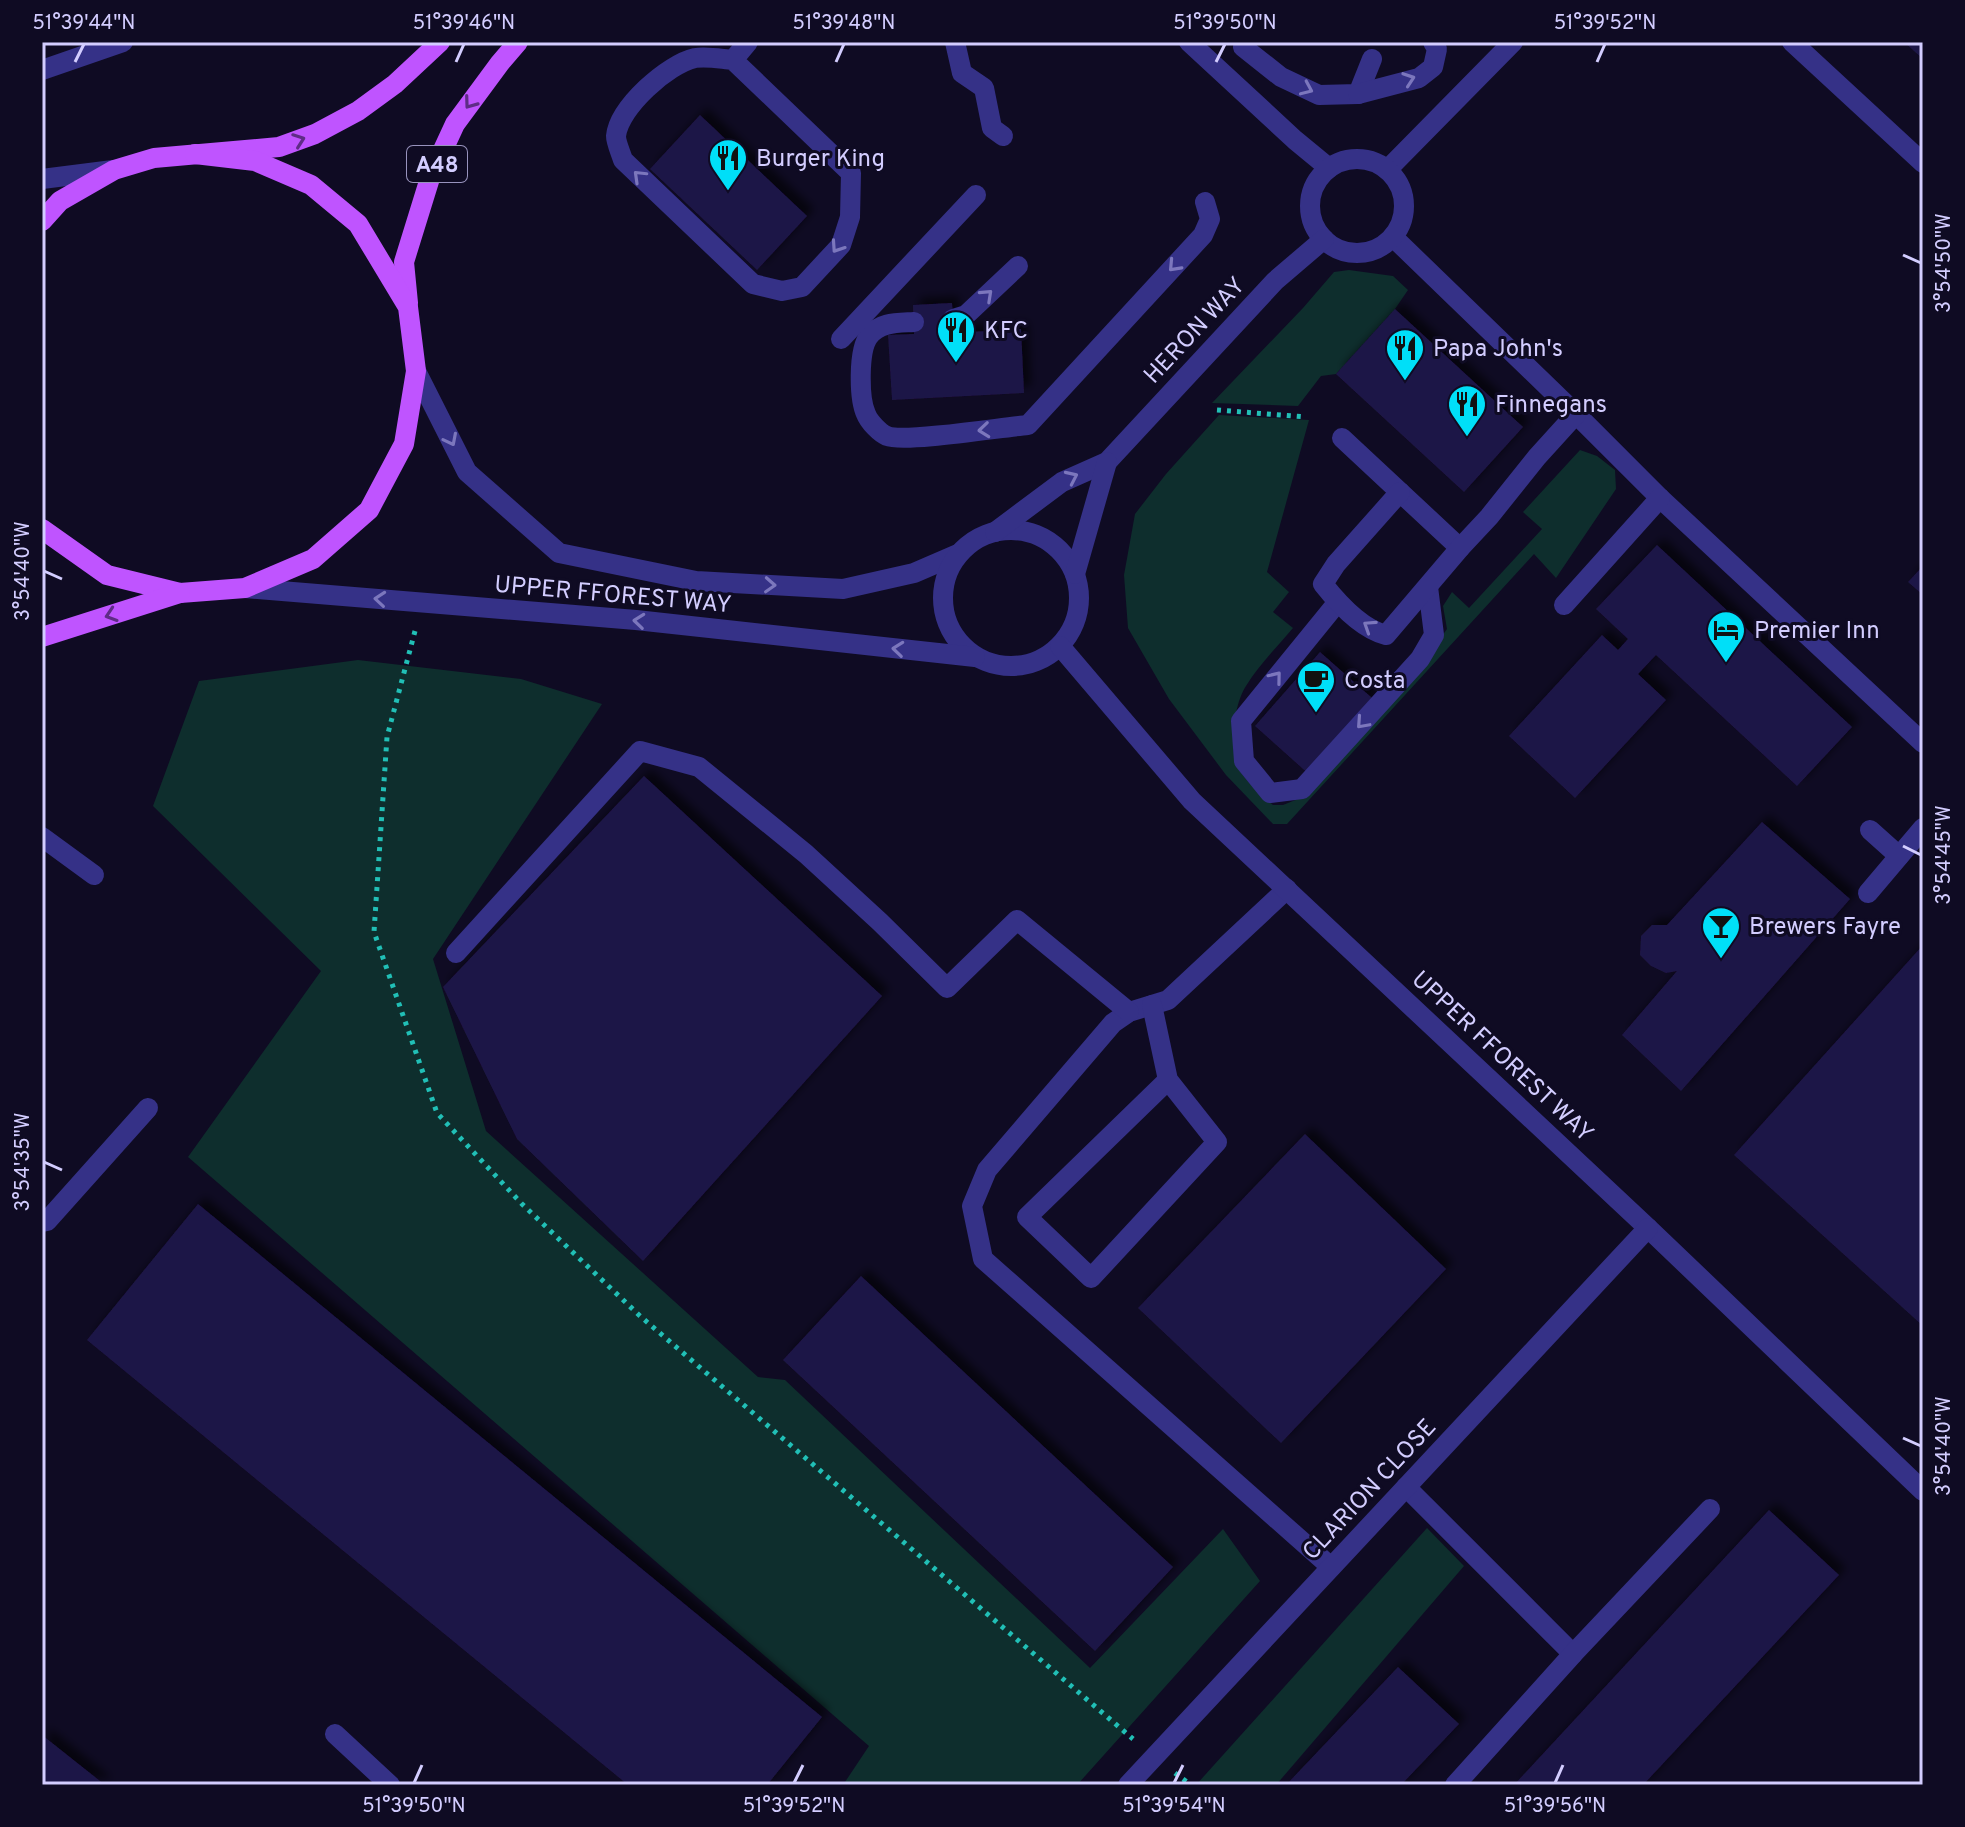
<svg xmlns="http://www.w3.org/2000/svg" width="1965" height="1827" viewBox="0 0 1965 1827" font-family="Overpass,sans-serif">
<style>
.green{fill:#0e2e2d}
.building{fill:#1f1546;filter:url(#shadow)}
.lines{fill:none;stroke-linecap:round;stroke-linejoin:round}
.path{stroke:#21bfb6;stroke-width:5;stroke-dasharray:4 6;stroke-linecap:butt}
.service{stroke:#353187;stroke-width:20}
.minor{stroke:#353187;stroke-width:20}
.tertiary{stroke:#353187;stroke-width:20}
.primary{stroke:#bf54ff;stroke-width:20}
.oneway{stroke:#7c77bd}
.oneway2{stroke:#5e2c86}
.ticks{fill:none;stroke:#d3cdff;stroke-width:3}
.labels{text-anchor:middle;stroke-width:6;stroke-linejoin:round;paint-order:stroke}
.shield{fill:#0f0b23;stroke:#9893bd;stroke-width:2}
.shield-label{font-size:22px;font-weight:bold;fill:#d3cdff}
.poi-label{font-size:24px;fill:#d3cdff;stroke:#0f0b23;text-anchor:start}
.street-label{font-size:24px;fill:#d3cdff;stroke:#0f0b23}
.neatline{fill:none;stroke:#d3cdff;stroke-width:3}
.ticks-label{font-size:20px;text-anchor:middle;fill:#d3cdff}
</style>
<defs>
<filter id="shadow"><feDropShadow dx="7" dy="-7" stdDeviation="4" flood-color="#0009"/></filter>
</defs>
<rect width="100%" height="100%" fill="#0f0b23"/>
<g class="green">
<path d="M1349 270 1393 276 1408 290 1395 309 1336 374 1321 376 1298 406 1212 403 1303 308 1334 272Z"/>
<path d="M1219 415 1309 420 1267 572 1289 592 1273 612 1293 628C1277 647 1259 665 1246 686 1234 704 1228 750 1239 769 1247 783 1261 795 1273 805H1283L1298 799 1424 661 1447 629 1443 606 1452 592 1469 608 1542 529 1523 512 1580 450 1597 456 1615 470 1616 489 1556 578 1534 554 1287 824H1273L1226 775 1169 699 1128 628 1124 575 1135 514 1166 474Z"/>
<path d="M358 660 521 679 602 704 433 959 486 1131 758 1377 785 1380 1090 1668 1223 1529 1260 1581 1077 1785H843L869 1746 188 1157 321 971 153 806 199 681Z"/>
<path d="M1427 1528 1464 1566 1276 1785H1196Z"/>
</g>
<g class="building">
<path d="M1904 42H1923V59Z"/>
<path d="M700 115 807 216 757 270 650 169Z"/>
<path d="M952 303 954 333 1021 329 1024 393 892 400 888 335 914 334 913 305Z"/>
<path d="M1395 309 1523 427 1464 492 1336 374Z"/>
<path d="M1657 545 1852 727 1797 786 1656 655 1638 674 1666 700 1575 798 1509 736 1602 635 1618 650 1628 639 1596 609Z"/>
<path d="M1923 566V595L1908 582Z"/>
<path d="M1320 652 1372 698 1312 777 1255 726Z"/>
<path d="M644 776 882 996 643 1261 517 1139 443 987Z"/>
<path d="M1762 822 1850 899 1681 1091 1622 1035 1677 971 1666 973 1651 966 1640 955 1641 936 1652 925H1667Z"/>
<path d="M1923 945V1326L1734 1155Z"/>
<path d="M1305 1134 1446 1269 1281 1443 1138 1308Z"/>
<path d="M198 1204 822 1717 767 1785H628L87 1340Z"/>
<path d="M861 1276 1173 1567 1095 1651 783 1360Z"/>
<path d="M1769 1510 1839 1575 1643 1785H1514Z"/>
<path d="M1398 1667 1459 1724 1401 1785H1286Z"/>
<path d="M42 1735 105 1785H42Z"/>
</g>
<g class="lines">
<g class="path">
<path d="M1217 410 1306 417"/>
<path d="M415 631 387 737 374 932 437 1113 522 1204 640 1316 1133 1739"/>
<path d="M1175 1773 1191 1785"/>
</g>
<g class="service">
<path d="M955 42 962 73 984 88 992 128 1003 136"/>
<path d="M1189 42 1295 140 1329 168"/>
<path d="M1792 42 1923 163"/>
<path d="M1243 47 1281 77 1319 95 1358 94 1372 59"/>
<path d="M733 60C721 59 707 56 695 58 668 64 619 107 616 136 616 143 621 153 623 160L753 284 782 291 802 287 841 245 850 217 851 173 733 60 748 42"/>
<path d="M42 70 123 42"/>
<path d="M1358 94 1419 78 1433 67 1437 49 1433 42"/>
<path d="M1388 169 1513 42"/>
<path d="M1393 237 1576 414 1660 498 1923 743"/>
<path d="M953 319 966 315 1018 266"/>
<path d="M914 322C897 323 880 322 869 336 858 350 859 399 866 414 869 422 880 433 887 436 905 443 1003 427 1028 425L1203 235 1210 219 1205 202"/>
<path d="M841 339 976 195"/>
<path d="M1337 603 1241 721 1244 761 1270 793 1302 789 1420 659 1434 635 1428 587"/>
<path d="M1564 605 1660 498"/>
<path d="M1870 830 1899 856"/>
<path d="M42 837 94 875"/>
<path d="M1287 889 1168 1000 1129 1012 1113 1023 987 1170 972 1206 983 1259 1331 1567"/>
<path d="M1868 893 1923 828"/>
<path d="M456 953 640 751 699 767 806 854 880 922 947 988 1017 920 1129 1012"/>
<path d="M1152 1005 1168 1080 1217 1142 1091 1278 1027 1217 1168 1080"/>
<path d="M42 1222 47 1221 148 1108"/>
<path d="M1406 1487 1573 1654"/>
<path d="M335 1734 390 1785"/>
<path d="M1455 1785 1573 1654 1710 1509"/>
</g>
<g class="minor">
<circle cx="1357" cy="206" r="47"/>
<path d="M416 371 467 472 559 553 696 581 843 589 914 573 958 554"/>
<path d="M1342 438 1460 548"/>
<path d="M1400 492 1336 564 1323 584C1338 603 1362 629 1386 635L1460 548 1489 517 1537 457 1576 414"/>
<circle cx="1011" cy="598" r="68"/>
<path d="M995 532 1062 482 1107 462 1275 281 1324 239"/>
<path d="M1075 574 1107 462"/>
<path d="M245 588 636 620 975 657"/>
<path d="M1060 646 1192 801 1648 1228 1923 1491"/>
<path d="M1128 1785 1648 1228"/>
</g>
<path class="tertiary" d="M42 179 113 170"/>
<g class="primary">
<path d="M42 221 60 201 114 170 154 158 279 147 315 134 358 111 395 84 440 42"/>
<path d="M408 303 404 262 430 178 455 124 500 63 518 42"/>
<path d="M42 529 107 575 180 593 245 588 313 559 369 510 404 444 416 371 408 307 358 224 311 185 255 161 195 154"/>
<path d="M42 637 180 593"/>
</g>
</g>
<defs><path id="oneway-chevron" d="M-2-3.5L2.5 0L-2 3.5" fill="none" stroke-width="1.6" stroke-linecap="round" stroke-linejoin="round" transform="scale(2)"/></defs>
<g class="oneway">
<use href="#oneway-chevron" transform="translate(1409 79) rotate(-19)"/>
<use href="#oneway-chevron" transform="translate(1307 89) rotate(24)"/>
<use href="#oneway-chevron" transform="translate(639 176) rotate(-136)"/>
<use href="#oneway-chevron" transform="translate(837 247) rotate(124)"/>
<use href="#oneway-chevron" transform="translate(1174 266) rotate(133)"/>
<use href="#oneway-chevron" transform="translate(987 295) rotate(-43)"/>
<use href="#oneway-chevron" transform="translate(984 430) rotate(174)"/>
<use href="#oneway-chevron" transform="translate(451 440) rotate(63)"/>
<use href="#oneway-chevron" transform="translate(1072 477) rotate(-25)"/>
<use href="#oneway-chevron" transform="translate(770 585) rotate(3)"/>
<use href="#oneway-chevron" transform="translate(380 599) rotate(-175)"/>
<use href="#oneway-chevron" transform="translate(639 621) rotate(-174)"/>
<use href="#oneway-chevron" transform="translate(1369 626) rotate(-147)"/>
<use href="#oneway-chevron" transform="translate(898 649) rotate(-174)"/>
<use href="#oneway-chevron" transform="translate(1276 677) rotate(-51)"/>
<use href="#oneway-chevron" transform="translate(1362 723) rotate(132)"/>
</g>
<g class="oneway2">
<use href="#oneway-chevron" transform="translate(470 103) rotate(126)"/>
<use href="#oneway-chevron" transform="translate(299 140) rotate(-20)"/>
<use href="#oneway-chevron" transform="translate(111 615) rotate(162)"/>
</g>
<path class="ticks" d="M75 62 84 44M456 62 464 44M836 62 844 44M1216 62 1225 44M1597 62 1605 44M1903 255 1921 263M44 571 62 579M1903 846 1921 855M44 1162 62 1170M1903 1438 1921 1446M414 1783 422 1765M794 1783 803 1765M1174 1783 1183 1765M1555 1783 1563 1765"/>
<defs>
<symbol id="restaurant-pin" viewBox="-11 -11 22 30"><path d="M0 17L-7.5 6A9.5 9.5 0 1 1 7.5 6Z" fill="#00dff8" stroke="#0f0b23"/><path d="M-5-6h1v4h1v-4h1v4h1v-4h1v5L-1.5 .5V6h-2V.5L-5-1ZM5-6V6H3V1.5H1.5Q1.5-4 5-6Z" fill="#111"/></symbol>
<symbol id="hotel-pin" viewBox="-11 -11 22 30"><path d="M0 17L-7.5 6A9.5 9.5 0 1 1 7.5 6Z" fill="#00dff8" stroke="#0f0b23"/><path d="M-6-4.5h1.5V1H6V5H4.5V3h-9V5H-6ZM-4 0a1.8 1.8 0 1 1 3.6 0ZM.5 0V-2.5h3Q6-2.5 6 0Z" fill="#111"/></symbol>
<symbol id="cafe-pin" viewBox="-11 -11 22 30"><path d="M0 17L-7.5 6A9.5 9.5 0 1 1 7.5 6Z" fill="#00dff8" stroke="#0f0b23"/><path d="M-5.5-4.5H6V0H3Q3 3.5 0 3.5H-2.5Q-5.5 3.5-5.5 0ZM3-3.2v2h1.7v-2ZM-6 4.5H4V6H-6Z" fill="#111"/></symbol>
<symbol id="bar-pin" viewBox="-11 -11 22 30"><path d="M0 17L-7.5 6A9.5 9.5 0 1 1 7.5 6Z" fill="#00dff8" stroke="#0f0b23"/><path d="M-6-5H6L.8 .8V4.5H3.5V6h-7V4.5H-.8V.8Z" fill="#111"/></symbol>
</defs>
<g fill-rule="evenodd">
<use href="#restaurant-pin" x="706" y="136" width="44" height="60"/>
<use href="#restaurant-pin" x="934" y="308" width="44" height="60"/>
<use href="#restaurant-pin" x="1383" y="326" width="44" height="60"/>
<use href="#restaurant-pin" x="1445" y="382" width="44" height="60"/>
<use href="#hotel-pin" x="1704" y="608" width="44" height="60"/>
<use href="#cafe-pin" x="1294" y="658" width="44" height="60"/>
<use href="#bar-pin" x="1699" y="904" width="44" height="60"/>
</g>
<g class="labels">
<rect class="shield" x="407" y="146" width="60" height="36" rx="6"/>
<g class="shield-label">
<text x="437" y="172">A48</text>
</g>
<g class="poi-label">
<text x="756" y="166">Burger King</text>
<text x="984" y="338">KFC</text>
<text x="1433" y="356">Papa John's</text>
<text x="1495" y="412">Finnegans</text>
<text x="1754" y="638">Premier Inn</text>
<text x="1344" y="688">Costa</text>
<text x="1749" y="934">Brewers Fayre</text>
</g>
<g class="street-label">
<text transform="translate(1194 330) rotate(-47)" y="8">HERON WAY</text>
<text transform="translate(613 594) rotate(5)" y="8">UPPER FFOREST WAY</text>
<text transform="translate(1503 1056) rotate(43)" y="8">UPPER FFOREST WAY</text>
<text transform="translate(1369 1489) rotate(-47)" y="8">CLARION CLOSE</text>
</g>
</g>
<rect width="1965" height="1827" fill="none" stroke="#0f0b23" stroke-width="88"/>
<rect x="44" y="44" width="1877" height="1739" class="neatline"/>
<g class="ticks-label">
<text x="84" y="29">51°39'44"N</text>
<text x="464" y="29">51°39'46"N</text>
<text x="844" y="29">51°39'48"N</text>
<text x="1225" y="29">51°39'50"N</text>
<text x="1605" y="29">51°39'52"N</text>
<text transform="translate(1943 263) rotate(-90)" y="7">3°54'50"W</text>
<text transform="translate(22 571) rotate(-90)" y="7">3°54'40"W</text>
<text transform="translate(1943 855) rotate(-90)" y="7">3°54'45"W</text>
<text transform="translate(22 1162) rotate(-90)" y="7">3°54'35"W</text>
<text transform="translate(1943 1446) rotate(-90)" y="7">3°54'40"W</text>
<text x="414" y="1812">51°39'50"N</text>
<text x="794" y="1812">51°39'52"N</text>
<text x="1174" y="1812">51°39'54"N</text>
<text x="1555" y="1812">51°39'56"N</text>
</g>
</svg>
